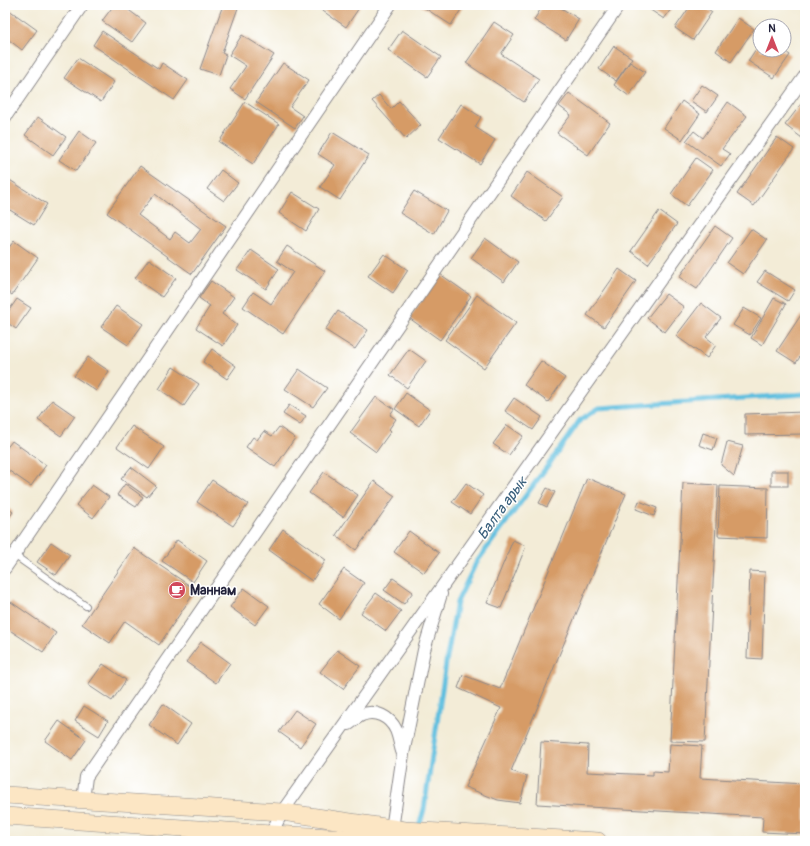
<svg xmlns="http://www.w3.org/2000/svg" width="810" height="846" viewBox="0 0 810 846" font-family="Pangolin,sans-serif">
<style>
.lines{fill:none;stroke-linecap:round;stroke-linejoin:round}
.stream{stroke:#61bfdf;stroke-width:5}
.building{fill:#d69b66;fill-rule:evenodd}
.service-casing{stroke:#8a8789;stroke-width:8}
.minor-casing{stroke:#8a8789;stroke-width:14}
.secondary-casing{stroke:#8a8789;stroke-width:18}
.service{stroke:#fff;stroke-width:6}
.minor{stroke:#fff;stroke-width:12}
.secondary{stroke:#fce6c4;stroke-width:17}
.labels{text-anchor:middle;stroke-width:3;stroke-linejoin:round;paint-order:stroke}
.poi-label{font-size:14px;font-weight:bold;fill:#22223b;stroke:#fff;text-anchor:start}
.water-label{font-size:15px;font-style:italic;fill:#3b617d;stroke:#fff}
</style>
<rect width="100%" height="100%" fill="#fff"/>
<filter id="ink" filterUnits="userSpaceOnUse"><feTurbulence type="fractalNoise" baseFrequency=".025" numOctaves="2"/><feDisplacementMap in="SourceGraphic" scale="8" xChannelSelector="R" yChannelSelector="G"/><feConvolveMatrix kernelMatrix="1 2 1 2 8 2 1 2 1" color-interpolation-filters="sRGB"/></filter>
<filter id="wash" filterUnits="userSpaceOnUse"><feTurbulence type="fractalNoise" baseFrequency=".012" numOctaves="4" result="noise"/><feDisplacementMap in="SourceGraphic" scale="16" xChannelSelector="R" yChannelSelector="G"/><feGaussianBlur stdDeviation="0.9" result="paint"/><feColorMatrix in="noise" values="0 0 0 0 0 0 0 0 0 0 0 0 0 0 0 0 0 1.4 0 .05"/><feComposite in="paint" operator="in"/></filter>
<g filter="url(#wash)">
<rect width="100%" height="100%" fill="#f3ecd7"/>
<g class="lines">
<path class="stream" d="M415 841 424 809 446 663 457 602 476 563 557 453 580 420 599 408 805 394"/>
</g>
<g id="blocks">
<g class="building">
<path d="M114 5H122L146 23 132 42 102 21Z"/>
<path d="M223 5H239L222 53 226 55 219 75 200 69Z"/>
<path d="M318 5H361L346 27 317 7Z"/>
<path d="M420 5H464L451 25Z"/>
<path d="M543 5H556L579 19 566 40 534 20Z"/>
<path d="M643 5H674L664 19Z"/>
<path d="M691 5H703L712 12 693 40 675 28Z"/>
<path d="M5 7 37 30 22 50 5 37Z"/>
<path d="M738 18 754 29 731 62 716 51Z"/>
<path d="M494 22 514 35 501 54 539 79 524 102 466 63Z"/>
<path d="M402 30 441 57 427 77 388 50Z"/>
<path d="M102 31 159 69 162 63 188 80 174 100 93 45Z"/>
<path d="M242 35 274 55 245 99 230 89 246 66 229 55Z"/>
<path d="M760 43V50H783L790 55 774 78 748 61Z"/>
<path d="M614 46 632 58 616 81 599 69Z"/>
<path d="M78 58 114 82 101 102 64 78Z"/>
<path d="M630 62 645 72 629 96 614 85Z"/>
<path d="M283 63 309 80 290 107 303 116 295 128 256 102Z"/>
<path d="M702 85 718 96 707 112 691 101Z"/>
<path d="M569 93 610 123 588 155 557 133 571 115 559 106Z"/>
<path d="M379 95 391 109 399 101 421 125 406 139 372 101Z"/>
<path d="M805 99V134L802 138 785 125Z"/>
<path d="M682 101 700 114 682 140 664 128Z"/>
<path d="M245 102 279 124 253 164 219 142Z"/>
<path d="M728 102 747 116 722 149 730 154 721 166 686 141 694 131 703 138Z"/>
<path d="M461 104 481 117 475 127 495 140 480 164 439 138Z"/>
<path d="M38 117 66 137 53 155 25 135Z"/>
<path d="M79 131 96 143 76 171 59 160Z"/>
<path d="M332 132 369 155 340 200 320 187 335 165 318 154Z"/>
<path d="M777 137 794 149 754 206 737 194Z"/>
<path d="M696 158 713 170 687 206 671 194Z"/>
<path d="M140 166 226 226 192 274 107 213ZM155 194 201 229 190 243 175 232 170 239 138 215Z"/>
<path d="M221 170 238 183 224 201 207 189Z"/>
<path d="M527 172 563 197 546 221 511 196Z"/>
<path d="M5 177 47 204 34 225 5 207Z"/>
<path d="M414 191 447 211 434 234 400 213Z"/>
<path d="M292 192 319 209 306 231 279 213Z"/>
<path d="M659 211 677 224 648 264 631 251Z"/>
<path d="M715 226 732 238 697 289 679 277Z"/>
<path d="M751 229 767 240 743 274 727 263Z"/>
<path d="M485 238 518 262 504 282 471 258Z"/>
<path d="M14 241 38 258 12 295 5 290V250L6 251Z"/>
<path d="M287 246 325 271 283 334 243 307 253 292 271 304 293 272 277 261Z"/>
<path d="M251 250 279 269 266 289 237 270Z"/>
<path d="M384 254 408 270 393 293 368 276Z"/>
<path d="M149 259 176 278 162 297 135 278Z"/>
<path d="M619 269 636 281 604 327 587 315Z"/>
<path d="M765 271 795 290 788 301 757 282Z"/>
<path d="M440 274 471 296 440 340 409 318Z"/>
<path d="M211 281 234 297 222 314 237 325 223 346 196 328 210 306 199 298Z"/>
<path d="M666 294 684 307 665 332 647 318Z"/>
<path d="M477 295 516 323 484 368 445 340Z"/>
<path d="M774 298 786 304 762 345 751 338Z"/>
<path d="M17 299 31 308 16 329 5 321V316Z"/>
<path d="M701 303 721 318 706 337 716 345 707 358 676 336Z"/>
<path d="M116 306 143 324 128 345 101 327Z"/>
<path d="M744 308 761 318 750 335 733 325Z"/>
<path d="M338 311 368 330 355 349 325 330Z"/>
<path d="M801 315 805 318V349L796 363 777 351Z"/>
<path d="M212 349 236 366 227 379 203 362Z"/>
<path d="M409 349 426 361 407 388 390 375Z"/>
<path d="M88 357 109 371 96 391 74 376Z"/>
<path d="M541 361 565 378 548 402 524 385Z"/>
<path d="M173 367 199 384 184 406 159 389Z"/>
<path d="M299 369 327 388 313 407 285 389Z"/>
<path d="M406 393 430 410 419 426 395 409Z"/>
<path d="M376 397 394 409 390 415 396 419 389 429 391 431 376 452 350 433Z"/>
<path d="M514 398 542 417 533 430 505 411Z"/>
<path d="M52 400 75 416 61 436 38 420Z"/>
<path d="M289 405 306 416 300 425 283 414Z"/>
<path d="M805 412V434L745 435V414Z"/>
<path d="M507 425 523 436 509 455 493 444Z"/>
<path d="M132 426 164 447 149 469 117 447Z"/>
<path d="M279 427 295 438 275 467 246 447 253 437 257 440 264 431 272 436Z"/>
<path d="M703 433 717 438 713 450 699 445Z"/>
<path d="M12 441 46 465 31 486 5 468V450Z"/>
<path d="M727 442 743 446 734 476 721 465Z"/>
<path d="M131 467 156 486 147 497 121 479Z"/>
<rect x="771" y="471" width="17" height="15"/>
<path d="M324 472 358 495 343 517 309 493Z"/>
<path d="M587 478 626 494 511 771 527 776 520 803 498 800 465 787 501 708 458 688 463 675 500 689Z"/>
<path d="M212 480 248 504 233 526 197 502Z"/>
<path d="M374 481 395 496 356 550 336 535Z"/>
<path d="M466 483 483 495 470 514 452 502Z"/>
<path d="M683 483 718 485 705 742 670 741Z"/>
<path d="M125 484 143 497 136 507 117 495Z"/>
<path d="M92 485 109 497 93 518 76 505Z"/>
<path d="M720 486 768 488 767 538 718 536Z"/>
<path d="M547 488 555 492 547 507 539 503Z"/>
<path d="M639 501 657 508 654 516 636 509Z"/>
<path d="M5 506 13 512 5 523Z"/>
<path d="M283 529 326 560 312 581 269 550Z"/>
<path d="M409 531 439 553 424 573 394 552Z"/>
<path d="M177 540 207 561 193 582 162 561Z"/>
<path d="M513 540 526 546 501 608 487 603Z"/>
<path d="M51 542 70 555 56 575 37 562Z"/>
<path d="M134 548 196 590 159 645 125 621 110 643 82 624Z"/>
<path d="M344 569 364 583 339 619 319 604Z"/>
<path d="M750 571 765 572 762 659 747 658Z"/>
<path d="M393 578 413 592 404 604 384 590Z"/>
<path d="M244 588 269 606 255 625 230 607Z"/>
<path d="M376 593 401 611 386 631 361 613Z"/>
<path d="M11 602 56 633 43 652 5 627V610Z"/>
<path d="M201 642 230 663 216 683 186 662Z"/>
<path d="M337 650 360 666 343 689 320 672Z"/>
<path d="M103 664 126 680 112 701 88 685Z"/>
<path d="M163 704 191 724 177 745 149 725Z"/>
<path d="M84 706 108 721 99 736 75 721Z"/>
<path d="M295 710 316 724 300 747 279 732Z"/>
<path d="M59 721 86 740 72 760 45 741Z"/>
<path d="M541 742 588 745 587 772 653 775V771L668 772 670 744 702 746 700 778 805 784V834L762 832 763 817 537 804Z"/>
</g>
</g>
</g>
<g filter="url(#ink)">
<use href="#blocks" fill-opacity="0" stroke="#8a8789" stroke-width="1"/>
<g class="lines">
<defs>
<path id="service" d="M14 555 86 606"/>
<g id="minor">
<path d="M5 117 82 5"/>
<path d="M5 568 390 5"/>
<path d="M349 724C353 721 357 717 362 715 375 709 390 717 396 730 399 737 400 745 402 751"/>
<path d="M83 800 86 777 619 5"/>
<path d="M271 834 282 812 805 76"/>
<path d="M391 836 403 754 424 650 441 594"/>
</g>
<g id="secondary">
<path d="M5 795 282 812 405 830 598 841"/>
<path d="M5 816 271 834 391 840H406"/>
</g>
</defs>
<use href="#service" class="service-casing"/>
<use href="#minor" class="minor-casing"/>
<use href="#secondary" class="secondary-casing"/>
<use href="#service" class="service"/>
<use href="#minor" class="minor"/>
<use href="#secondary" class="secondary"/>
</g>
</g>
<defs>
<symbol id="cafe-disc" viewBox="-11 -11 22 22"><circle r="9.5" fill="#d1495b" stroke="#fff"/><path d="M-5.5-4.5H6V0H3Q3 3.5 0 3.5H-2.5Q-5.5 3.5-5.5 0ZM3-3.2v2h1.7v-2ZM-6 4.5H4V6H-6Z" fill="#fff"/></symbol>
</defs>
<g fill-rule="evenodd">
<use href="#cafe-disc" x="167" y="580" width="20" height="20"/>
</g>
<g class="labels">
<g class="poi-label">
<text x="190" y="595">Маннам</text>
</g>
<g class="water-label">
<text transform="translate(502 508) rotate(-54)" y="5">Балта арык</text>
</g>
</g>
<rect width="810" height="846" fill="none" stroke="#fff" stroke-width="20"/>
<g transform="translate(772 38)"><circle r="19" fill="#ffffff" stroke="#a7a7b1"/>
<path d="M0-3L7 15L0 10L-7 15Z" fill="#d1495b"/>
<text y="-6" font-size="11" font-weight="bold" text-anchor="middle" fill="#22223b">N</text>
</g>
</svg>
